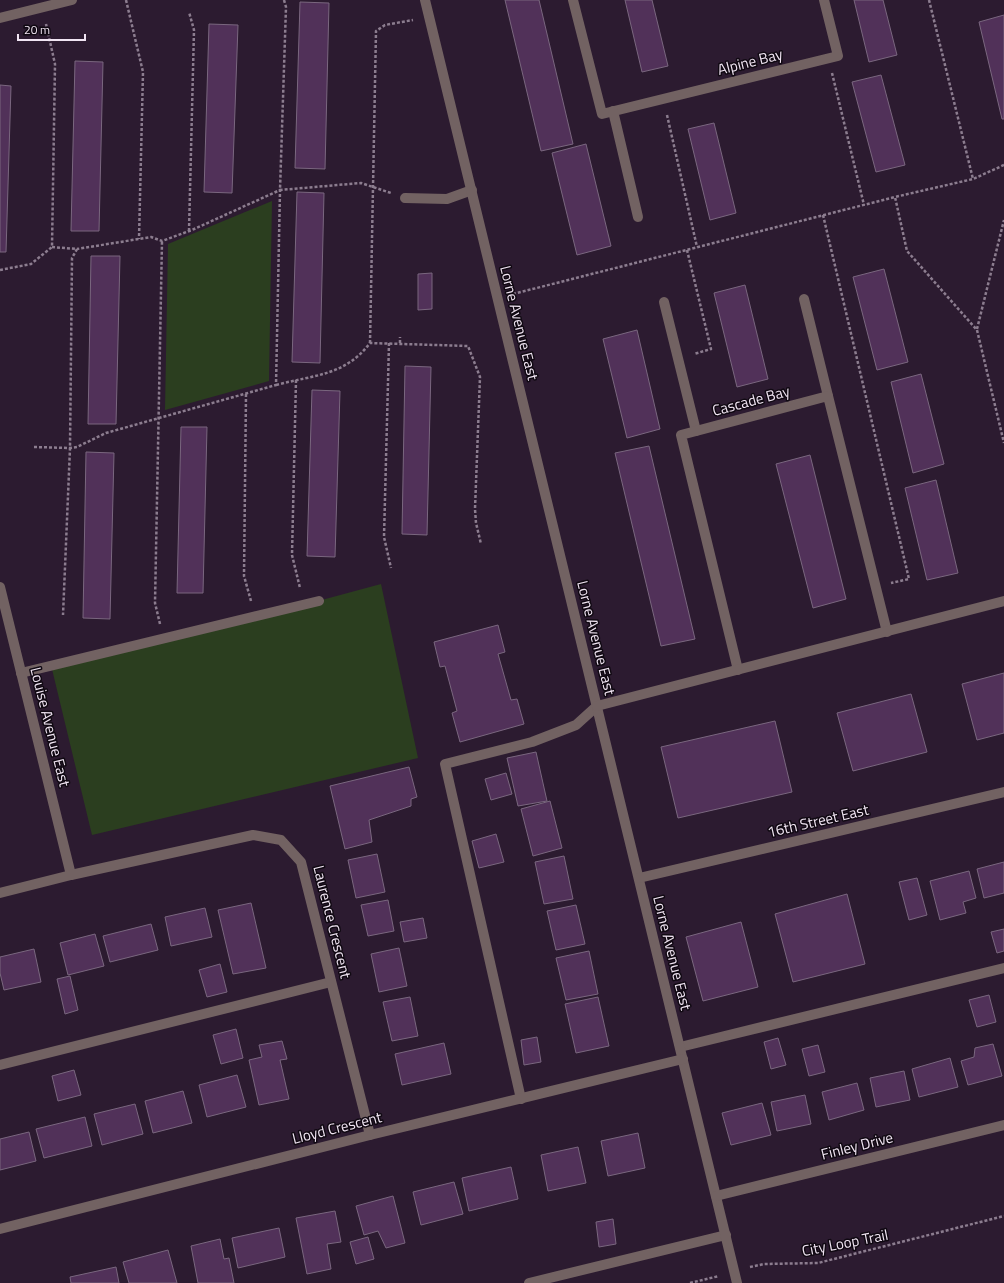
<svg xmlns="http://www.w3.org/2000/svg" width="1004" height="1283" viewBox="0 0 1004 1283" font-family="'Titillium Web',sans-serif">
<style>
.green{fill:#2b3e1f}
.building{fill:#513159;stroke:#7a677f}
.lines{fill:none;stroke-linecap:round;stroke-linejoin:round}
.path{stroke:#8c7d8f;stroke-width:2.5;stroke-dasharray:3 2;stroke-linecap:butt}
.service{stroke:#726262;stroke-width:10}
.minor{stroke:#726262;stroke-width:10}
.labels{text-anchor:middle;stroke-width:3;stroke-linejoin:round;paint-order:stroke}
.street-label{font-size:15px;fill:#f1e5f3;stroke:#100912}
</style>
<rect width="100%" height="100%" fill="#2c1b30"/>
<g class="green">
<path d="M272 201 269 381 165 410 168 244Z"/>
<path d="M381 584 418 758 92 835 51 665 318 601Z"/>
</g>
<g class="building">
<path d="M505 0H539L573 144 541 151Z"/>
<path d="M625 0H652L668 66 642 72Z"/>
<path d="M854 0H883L897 55 869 62Z"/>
<path d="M300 2 329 3 325 169 295 168Z"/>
<path d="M1004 15V119H1002L979 22Z"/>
<path d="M209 24 238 25 232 193 204 192Z"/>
<path d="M75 61 103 62 99 231H71Z"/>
<path d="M881 75 905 165 876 172 852 82Z"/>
<path d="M0 85 11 86 6 252H0Z"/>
<path d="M714 123 736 213 710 220 688 129Z"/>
<path d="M586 144 611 246 577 255 552 153Z"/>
<path d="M297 192 324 193 320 363 292 362Z"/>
<path d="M91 256H120L116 424H88Z"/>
<path d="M884 269 908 362 877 370 853 277Z"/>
<path d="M432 273V309L418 310V274Z"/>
<path d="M745 285 768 379 737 387 714 293Z"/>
<path d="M637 330 660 429 627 438 603 339Z"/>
<path d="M405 366 431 367 427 535 402 534Z"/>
<path d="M921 374 944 464 913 473 891 382Z"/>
<path d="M312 390 340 391 335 557 307 556Z"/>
<path d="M181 427H207L203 593H177Z"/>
<path d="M649 446 695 639 661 646 615 453Z"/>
<path d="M86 452 114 453 110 619 83 618Z"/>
<path d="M810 455 846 599 813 608 776 464Z"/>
<path d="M936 480 958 573 927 580 905 488Z"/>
<path d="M498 625 505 652 498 654 511 700 517 699 524 724 460 742 452 713 457 711 445 666 440 667 434 642Z"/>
<path d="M1004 673V733L977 740 962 684Z"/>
<path d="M911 694 927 752 853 771 837 713Z"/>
<path d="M775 721 792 792 678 818 661 747Z"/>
<path d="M536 752 547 801 518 806 507 758Z"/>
<path d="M409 767 417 797 411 799V806L369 820 372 842 345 849 330 786Z"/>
<path d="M506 773 512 794 491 800 485 779Z"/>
<path d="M550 801 562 848 533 856 521 809Z"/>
<path d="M496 834 504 862 479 868 472 841Z"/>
<path d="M377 854 385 892 356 898 348 860Z"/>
<path d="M564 856 573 899 544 904 535 862Z"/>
<path d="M1004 862V893L984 898 977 869Z"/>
<path d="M969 871 976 898 963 902 966 913 940 920 930 881Z"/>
<path d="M917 878 927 915 909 920 899 882Z"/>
<path d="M847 894 865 964 793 982 775 914Z"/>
<path d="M388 900 394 931 368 936 361 905Z"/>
<path d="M251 903 266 968 233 974 218 910Z"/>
<path d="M576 905 585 944 556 950 547 911Z"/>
<path d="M205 908 212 937 171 946 165 917Z"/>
<path d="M423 918 427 938 404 942 400 922Z"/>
<path d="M741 922 758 987 703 1001 686 937Z"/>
<path d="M151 924 158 950 110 962 103 936Z"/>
<path d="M1004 929V951L997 953 991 932Z"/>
<path d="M95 934 104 966 68 975 60 943Z"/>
<path d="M399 948 407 986 379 992 371 954Z"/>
<path d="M34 949 41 982 4 990 0 973V957Z"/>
<path d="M589 951 598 994 566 1000 556 958Z"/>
<path d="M220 964 227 992 207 997 199 970Z"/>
<path d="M70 976 78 1010 65 1014 57 979Z"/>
<path d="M989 995 996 1022 977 1027 969 1000Z"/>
<path d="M410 997 418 1036 392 1041 383 1002Z"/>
<path d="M598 997 609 1046 576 1053 565 1004Z"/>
<path d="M236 1029 243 1058 221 1064 213 1035Z"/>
<path d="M537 1037 541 1062 524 1065 521 1040Z"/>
<path d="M778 1038 786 1065 771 1069 764 1042Z"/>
<path d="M282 1041 287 1059 280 1060 289 1099 259 1105 249 1060 262 1057 259 1045Z"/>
<path d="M444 1043 451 1074 402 1085 395 1054Z"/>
<path d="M993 1044 1002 1076 968 1085 961 1061 974 1057 975 1048Z"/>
<path d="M818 1045 825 1072 809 1076 802 1049Z"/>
<path d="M950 1058 958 1087 919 1097 912 1069Z"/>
<path d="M74 1070 81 1095 58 1101 52 1076Z"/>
<path d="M904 1071 910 1100 876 1107 870 1078Z"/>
<path d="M237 1075 246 1107 207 1117 199 1085Z"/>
<path d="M857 1083 864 1110 829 1120 822 1092Z"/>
<path d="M183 1091 192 1123 153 1133 145 1101Z"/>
<path d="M805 1095 811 1124 777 1131 771 1102Z"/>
<path d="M762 1103 771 1135 731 1145 722 1113Z"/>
<path d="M135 1104 143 1134 102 1145 94 1114Z"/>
<path d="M85 1117 92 1146 44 1158 36 1129Z"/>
<path d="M29 1132 36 1161 0 1170V1139Z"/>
<path d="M638 1133 645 1168 608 1176 601 1141Z"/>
<path d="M578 1147 586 1183 548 1191 541 1155Z"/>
<path d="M511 1167 518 1199 469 1211 462 1178Z"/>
<path d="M454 1182 463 1214 421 1225 413 1192Z"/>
<path d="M393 1196 405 1243 386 1248 378 1231 364 1235 356 1206Z"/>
<path d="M335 1211 341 1242 327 1244 331 1269 307 1274 296 1218Z"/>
<path d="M613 1219 616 1244 599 1247 596 1222Z"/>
<path d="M279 1228 285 1257 238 1268 232 1238Z"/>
<path d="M368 1237 374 1259 356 1264 350 1242Z"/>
<path d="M220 1239 224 1259 229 1258 234 1283H198L191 1246Z"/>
<path d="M168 1250 177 1283H129L123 1262Z"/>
<path d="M116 1267 119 1283H71L70 1277Z"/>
</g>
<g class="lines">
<g class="path">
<path d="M126 0 143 72 139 239"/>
<path d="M284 0 286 7 280 190 361 183 391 193"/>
<path d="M929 0 973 179"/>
<path d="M832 73 864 205"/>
<path d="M667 115 697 247"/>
<path d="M1004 165 973 179 895 197 907 251 977 330 1004 443"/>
<path d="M823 215 909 579 891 583"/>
<path d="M189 231 194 30 189 12"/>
<path d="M52 247 77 249 72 258 70 448 63 615"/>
<path d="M687 250 711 349 694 354"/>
<path d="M0 270 31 264 52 247 55 64 46 24"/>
<path d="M513 294 895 197"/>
<path d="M977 329 1004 220"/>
<path d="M370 343 376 31 385 25 413 20"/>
<path d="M389 343 384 537 391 568"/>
<path d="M400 343V337"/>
<path d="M296 380 292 555 300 588"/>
<path d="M276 385C313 375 345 376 370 343L468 346 480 377 475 509 476 523 481 544"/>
<path d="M246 394 244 576 251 601"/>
<path d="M34 447 70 448 77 447 106 433 276 385 280 190 192 230 162 241 151 237 77 249"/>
<path d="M160 624 155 603 162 241"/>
<path d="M750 1267 764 1264 818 1263 1004 1216"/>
<path d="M690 1283 719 1276"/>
</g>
<g class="service">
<path d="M405 198 447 199 472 190"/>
<path d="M804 299 828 396"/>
<path d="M664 302 696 431"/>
<path d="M21 673 319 601"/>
<path d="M680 1047 1004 968"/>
<path d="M0 1065 331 982"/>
<path d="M521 1099 445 764 532 742 576 725 597 706"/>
<path d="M529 1283 726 1235"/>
</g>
<g class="minor">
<path d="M425 0 737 1283"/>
<path d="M573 0 602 114 838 56 824 0"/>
<path d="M0 18 72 0"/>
<path d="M613 111 638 217"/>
<path d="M0 587 71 875"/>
<path d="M738 670 681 435 828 396 887 632"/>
<path d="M597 706 1004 601"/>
<path d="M639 878 1004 792"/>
<path d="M0 893 71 875 253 835 281 840 301 862 370 1135"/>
<path d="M716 1196 1004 1125"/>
<path d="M0 1229 370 1135 683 1059"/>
</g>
</g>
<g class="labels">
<g class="street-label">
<text transform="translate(750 62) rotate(-14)" y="5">Alpine Bay</text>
<text transform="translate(519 323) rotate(76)" y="5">Lorne Avenue East</text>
<text transform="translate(751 401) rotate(-15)" y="5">Cascade Bay</text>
<text transform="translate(596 638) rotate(76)" y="5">Lorne Avenue East</text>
<text transform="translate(50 727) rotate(76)" y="5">Louise Avenue East</text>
<text transform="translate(818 821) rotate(-13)" y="5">16th Street East</text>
<text transform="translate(332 922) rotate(76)" y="5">Laurence Crescent</text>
<text transform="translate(672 953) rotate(76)" y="5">Lorne Avenue East</text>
<text transform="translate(337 1128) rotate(-14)" y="5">Lloyd Crescent</text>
<text transform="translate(857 1146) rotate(-14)" y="5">Finley Drive</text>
<text transform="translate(845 1243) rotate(-11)" y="5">City Loop Trail</text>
</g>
</g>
<path d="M18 34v6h67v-6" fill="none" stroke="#f1e5f3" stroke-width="2"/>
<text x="24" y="34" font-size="12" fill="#f1e5f3" stroke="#100912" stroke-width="3" paint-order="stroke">20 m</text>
</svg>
